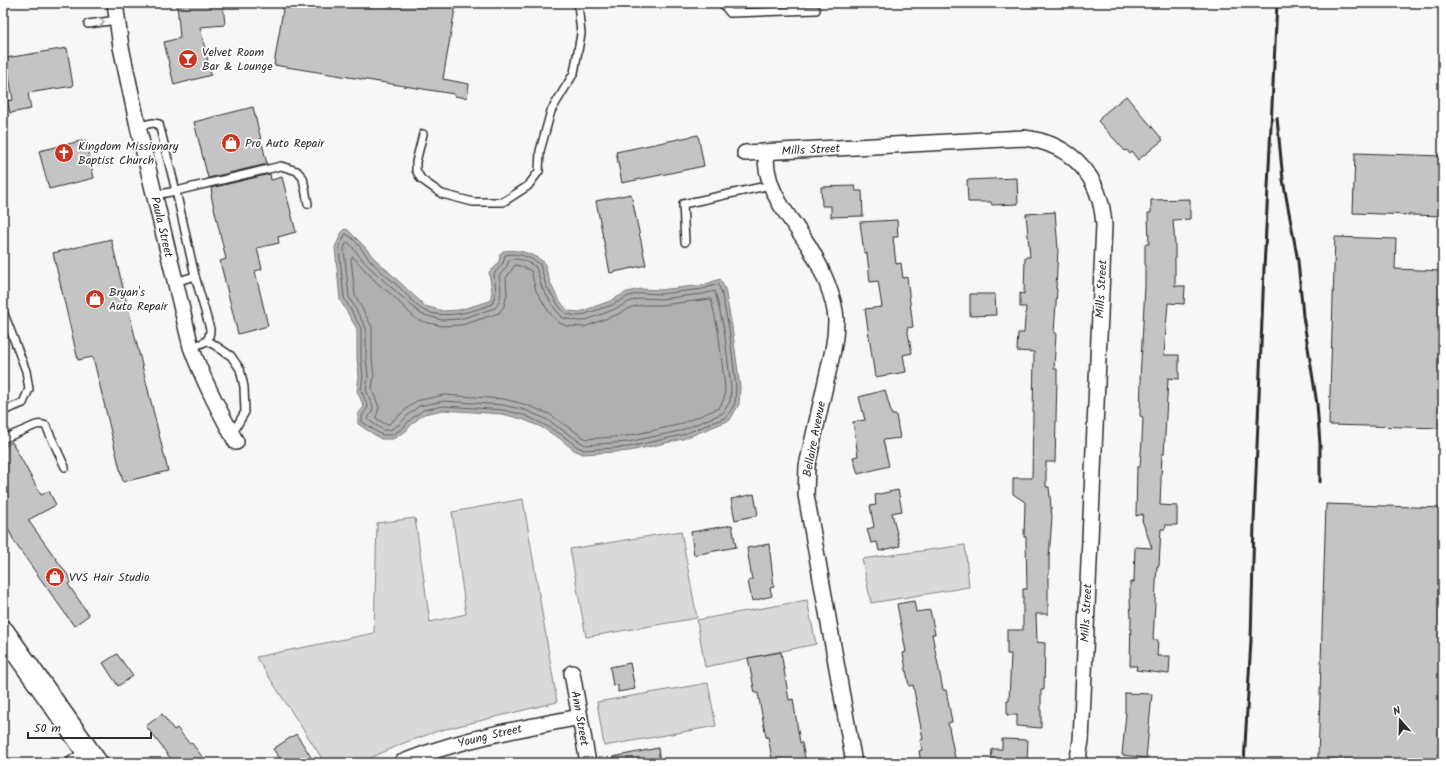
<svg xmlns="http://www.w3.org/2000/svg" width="1446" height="766" viewBox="0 0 1446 766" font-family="Kalam,sans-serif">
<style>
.green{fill:#d9d9d9;stroke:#828282}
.water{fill:#b0b0b0;stroke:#7b7b7b}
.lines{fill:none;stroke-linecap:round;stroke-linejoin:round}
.shore{stroke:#606060;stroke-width:1}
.building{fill:#c4c4c4;stroke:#2b2b2b}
.lane-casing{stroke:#2b2b2b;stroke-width:10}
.street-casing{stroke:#2b2b2b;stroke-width:18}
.primary-casing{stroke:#2b2b2b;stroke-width:25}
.lane{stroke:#fff;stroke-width:7}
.street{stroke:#fff;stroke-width:15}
.primary{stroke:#fff;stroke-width:22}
.rail{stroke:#2b2b2b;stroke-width:3}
.oneway{stroke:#a0a0a0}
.labels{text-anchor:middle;stroke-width:3.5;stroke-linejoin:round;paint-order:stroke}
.poi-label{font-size:12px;fill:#2b2b2b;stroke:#fff;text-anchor:start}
.street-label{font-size:12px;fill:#2b2b2b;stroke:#fff}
</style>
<rect width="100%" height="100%" fill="#f7f7f7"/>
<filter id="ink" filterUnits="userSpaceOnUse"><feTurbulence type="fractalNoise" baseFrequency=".025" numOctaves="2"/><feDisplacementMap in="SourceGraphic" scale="8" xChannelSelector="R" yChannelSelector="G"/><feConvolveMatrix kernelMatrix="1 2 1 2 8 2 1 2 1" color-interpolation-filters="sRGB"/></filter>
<g filter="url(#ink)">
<g class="green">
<path d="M523 499 557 702 438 731 404 743 359 763H325L256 657 374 633 377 523 415 518 430 622 466 614 452 512Z"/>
<path d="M681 531 697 618 586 637 570 549Z"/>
<path d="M965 545 969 587 871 603 862 559Z"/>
<path d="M807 600 816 644 705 667 697 620Z"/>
<path d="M708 683 716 726 604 746 597 702Z"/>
</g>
<path class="water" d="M347 229 365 247 373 257 425 306 443 311 459 310 490 301 492 292 489 272C496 267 500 263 500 254L503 251C520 249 530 253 544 262 550 283 553 294 568 311L580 312 610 301 627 292 641 289 660 290 703 285 720 279 725 289 732 327 740 387 739 404 730 420 683 439 630 451 583 454 574 450 559 438 541 427 522 419 502 414 443 410 424 414 413 423 406 431 393 439H381L358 424V414L364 407 357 391 359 376 357 359V329L340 300 335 247 343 230Z"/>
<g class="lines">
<g class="shore">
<path d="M346 234C357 239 363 253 371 261 379 270 389 278 398 286 406 293 415 306 423 310 442 320 473 312 492 304L496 292 494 274 503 263 505 255C518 252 529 257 540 264L546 286 559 306 566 314 579 316 612 305 629 296 642 293 660 294 703 289 718 284 721 291 729 328 736 387 735 403 727 417 682 435 629 447 584 450 576 446 562 435 543 424 524 415 503 410 476 408 443 406 423 410 410 420 403 428 392 435H382L362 422V416L368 407 361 390 363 376 361 359V328L344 298 339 248Z"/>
<path d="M347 243H349L366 264 382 279 421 314 442 320 460 319 495 308C503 299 501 286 499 276L507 266 509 260C519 257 528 262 536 267L542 288 555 309 563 318 578 321H583L613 310 631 301 642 298 660 299 703 294 715 291 724 329 731 388 730 401 723 413 680 431 628 442 585 445 546 419 525 410 503 405 444 401 419 406 407 416 400 424 390 430H383L367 419 372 412 373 407 366 390 368 376 366 358V328L349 297 344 249Z"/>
<path d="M353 257 377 283 392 295 415 318 421 321 442 326 462 325 499 313 504 306 507 295 506 278 515 265 524 267 531 271 536 291 549 312 558 322 566 326 584 327 616 315 632 307 642 305H661L711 299 718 330 725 388 724 399 719 408 678 425 627 436 586 439 549 414 527 405 504 399 444 395 416 401 389 424H385L376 418 379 407 372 389 374 376 372 358V327L355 295 351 259Z"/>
</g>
</g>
<g class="building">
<path d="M177 3H223L225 25 200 27 211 75 174 85 164 42 180 38Z"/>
<path d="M284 3H456L443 79 469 84 467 98 454 96V94L274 65Z"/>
<path d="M67 48 73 86 28 93 31 109 10 113 7 101 13 100 6 58Z"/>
<path d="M1126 96 1163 140 1138 160 1132 152 1130 154 1127 150 1125 151 1098 121 1101 118 1100 117Z"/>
<path d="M253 107 267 164 208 178 194 122Z"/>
<path d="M698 135 704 166 622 183 616 152Z"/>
<path d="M85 140 94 178 49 189 39 151Z"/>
<path d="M1355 153 1443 156V216L1353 213Z"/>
<path d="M270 174 271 180 282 177 296 232 278 237 279 243 257 248 262 269 255 271 268 326 238 334 220 261 226 259 211 195 212 194 211 188Z"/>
<path d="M1017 178 1018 204 992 205 991 202H968L967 180Z"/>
<path d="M855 186 856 191H862L863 216 831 217V206H822L821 187Z"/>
<path d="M631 194 646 265 610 273 596 201Z"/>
<path d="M1190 199V219L1173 220 1175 244V286H1185L1184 304 1168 303 1164 355H1179V379L1168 378 1164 454H1162L1160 505 1177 506V525H1166L1165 529H1161L1159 566H1157L1153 640H1158L1157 656H1170L1169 674 1136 670 1137 666H1130L1131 619 1130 599V582H1134L1135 547 1152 548 1142 520 1143 514 1136 516 1137 467H1140L1142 440 1143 417 1140 416 1141 379H1140L1145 286V244H1149L1148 213H1151V200Z"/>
<path d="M1055 212 1058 249 1056 289H1057L1054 333H1056L1054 369H1057V378L1055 462H1046V487H1049L1052 517 1049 558V574H1048V614H1036L1037 642 1045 643 1044 690H1041V728L1017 726V715H1007V701H1009L1011 654H1007V630H1023V589H1027L1026 537H1024L1025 502 1013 494V478H1032L1034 352 1017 351 1018 333H1024L1026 307H1020V293L1024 294 1025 257H1030L1026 214Z"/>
<path d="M897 220 898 237H893L896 264 901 263 903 278 907 277 913 327 907 328 912 353 903 355 906 372 875 377 865 309 882 307 878 281 870 282 867 253H864L860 222Z"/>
<path d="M1335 237 1396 239 1395 269 1443 271V428L1329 425Z"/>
<path d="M111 239 168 471 123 482 93 357 78 360 53 253Z"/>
<path d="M970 294H995L996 315 970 316Z"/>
<path d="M885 390 892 415H896L900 438 883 440 889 466 858 474 853 457 858 456 853 422 865 420 859 397Z"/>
<path d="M12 442 41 495 49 491 56 505 28 520 72 581 68 584 89 615 74 626 15 543 3 518V498L8 496 3 487V447Z"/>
<path d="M898 490 902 511 892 513 900 546 879 551 877 542 871 543 867 529 874 527 870 506 876 505 875 495Z"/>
<path d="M754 494 758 515 735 520 731 499Z"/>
<path d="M1326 504 1443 508V763L1318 759Z"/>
<path d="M732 525 736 547 694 555 691 532Z"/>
<path d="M769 544 774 587 770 588 772 596 752 601 748 581 752 580 747 548Z"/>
<path d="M914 601 916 612 930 610 935 634H932L943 690H946L952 722 948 723 956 763H921L919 751 922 750 920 740 923 739 913 685 909 686 903 653 906 652 897 604Z"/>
<path d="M781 652 789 700 793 699 800 743H802L806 763H773L768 737H766L758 693H755L748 658Z"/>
<path d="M117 654 133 676 118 686 103 663Z"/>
<path d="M630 663 635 689 618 692V685L613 686 610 667Z"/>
<path d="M1125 693 1152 694 1146 758 1122 755 1126 713H1125Z"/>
<path d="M162 714 174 730 177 728 189 743 191 742 207 763H174L146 726Z"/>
<path d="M296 734 304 746 315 763H283L273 749Z"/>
<path d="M1002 739 1028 740 1027 761H1024V763H991L992 749H1002Z"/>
<path d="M658 748 660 763H614L613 757Z"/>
</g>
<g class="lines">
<defs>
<g id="lane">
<path d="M722 3 730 13 816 10"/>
<path d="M88 24 117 20"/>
<path d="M138 126 153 123 159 124 176 191 281 166 297 171 303 178 308 204"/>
<path d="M423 134 416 162V170L421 179 442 194 473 202H503L528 186 539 171 540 151 551 111 574 73 581 34 578 3"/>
<path d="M155 195 176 191 195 276 210 329C210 343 203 343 191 347"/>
<path d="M685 242 683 204 771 185"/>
<path d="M175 282 195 276"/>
<path d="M3 311 26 371 29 389 23 403 3 411"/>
<path d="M207 340 231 356 240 369 244 387 245 412 232 434"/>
<path d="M3 439 36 425C40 424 42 424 46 426L65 467"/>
</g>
<g id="street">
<path id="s1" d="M115 3 121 47 139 131 191 347C203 380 219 410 236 442"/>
<path d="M766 152C766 159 766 167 768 174 774 203 795 223 810 248 821 267 835 297 836 320 836 330 835 340 833 350L807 466 806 495 854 763"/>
<path id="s2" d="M745 153 1024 138C1073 144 1101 177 1104 225L1081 741 1077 763"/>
<path id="s3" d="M572 673 588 763"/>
<path d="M74 763 89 753"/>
<path id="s4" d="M401 763C456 740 521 728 580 717"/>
</g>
<path id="primary" d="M3 632 96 763"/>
</defs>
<use href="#lane" class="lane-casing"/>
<use href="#street" class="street-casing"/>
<use href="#primary" class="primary-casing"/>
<use href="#lane" class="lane"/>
<use href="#street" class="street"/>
<use href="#primary" class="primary"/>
<g class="rail">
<path d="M1277 118 1283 180 1298 261 1303 316 1317 404 1320 444V482"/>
<path d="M1244 763 1251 640 1254 523 1264 269 1277 3"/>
</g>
</g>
<defs><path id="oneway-chevron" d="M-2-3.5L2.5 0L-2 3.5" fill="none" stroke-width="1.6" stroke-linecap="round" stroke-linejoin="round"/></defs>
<use class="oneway" href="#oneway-chevron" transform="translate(102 22) rotate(-8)"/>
</g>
<defs>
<symbol id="bar-disc" viewBox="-11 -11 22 22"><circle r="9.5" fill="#c8321e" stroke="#fff"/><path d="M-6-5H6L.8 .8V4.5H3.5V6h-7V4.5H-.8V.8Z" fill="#fff"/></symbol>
<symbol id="shop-disc" viewBox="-11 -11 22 22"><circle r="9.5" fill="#c8321e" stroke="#fff"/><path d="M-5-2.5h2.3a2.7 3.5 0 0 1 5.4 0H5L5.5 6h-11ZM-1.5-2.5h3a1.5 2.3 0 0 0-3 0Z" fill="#fff"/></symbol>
<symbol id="church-disc" viewBox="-11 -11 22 22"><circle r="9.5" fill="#c8321e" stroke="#fff"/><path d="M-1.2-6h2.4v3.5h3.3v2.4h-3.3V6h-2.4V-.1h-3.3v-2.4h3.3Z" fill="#fff"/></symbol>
</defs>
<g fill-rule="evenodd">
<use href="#bar-disc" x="177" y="48" width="22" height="22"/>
<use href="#shop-disc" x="220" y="132" width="22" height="22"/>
<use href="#church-disc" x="53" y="142" width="22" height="22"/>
<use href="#shop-disc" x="84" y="288" width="22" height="22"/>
<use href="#shop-disc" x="44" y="566" width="22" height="22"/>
</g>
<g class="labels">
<g class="poi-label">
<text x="202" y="56">Velvet Room<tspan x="202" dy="14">Bar &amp; Lounge</tspan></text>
<text x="245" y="147">Pro Auto Repair</text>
<text x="78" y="150">Kingdom Missionary<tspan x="78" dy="14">Baptist Church</tspan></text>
<text x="109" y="296">Bryan's<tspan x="109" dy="14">Auto Repair</tspan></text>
<text x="69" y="581">VVS Hair Studio</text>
</g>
<g class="street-label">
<text dy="4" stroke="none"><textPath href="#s2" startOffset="66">Mills Street</textPath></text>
<text dy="4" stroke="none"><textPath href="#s1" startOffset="229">Paula Street</textPath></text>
<text transform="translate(1101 289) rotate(-87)" y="4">Mills Street</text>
<text transform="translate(814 439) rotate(-79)" y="4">Bellaire Avenue</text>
<text transform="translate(1086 613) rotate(-87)" y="4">Mills Street</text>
<text dy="4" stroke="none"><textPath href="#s3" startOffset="46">Ann Street</textPath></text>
<text dy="4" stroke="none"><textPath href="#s4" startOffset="93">Young Street</textPath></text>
</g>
</g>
<rect width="1446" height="766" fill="none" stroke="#fff" stroke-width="16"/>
<rect x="8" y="8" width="1430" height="750" fill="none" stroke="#2b2b2b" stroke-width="1.5" filter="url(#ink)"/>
<g transform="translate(1400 720) rotate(340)" stroke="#ffffff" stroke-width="3" paint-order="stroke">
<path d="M0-3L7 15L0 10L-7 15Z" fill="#2b2b2b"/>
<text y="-6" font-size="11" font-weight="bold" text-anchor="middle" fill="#2b2b2b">N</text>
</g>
<path d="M28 732v6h123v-6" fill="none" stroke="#2b2b2b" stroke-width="2"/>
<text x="34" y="732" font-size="12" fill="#2b2b2b" stroke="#ffffff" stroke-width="3" paint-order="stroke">50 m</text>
</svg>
